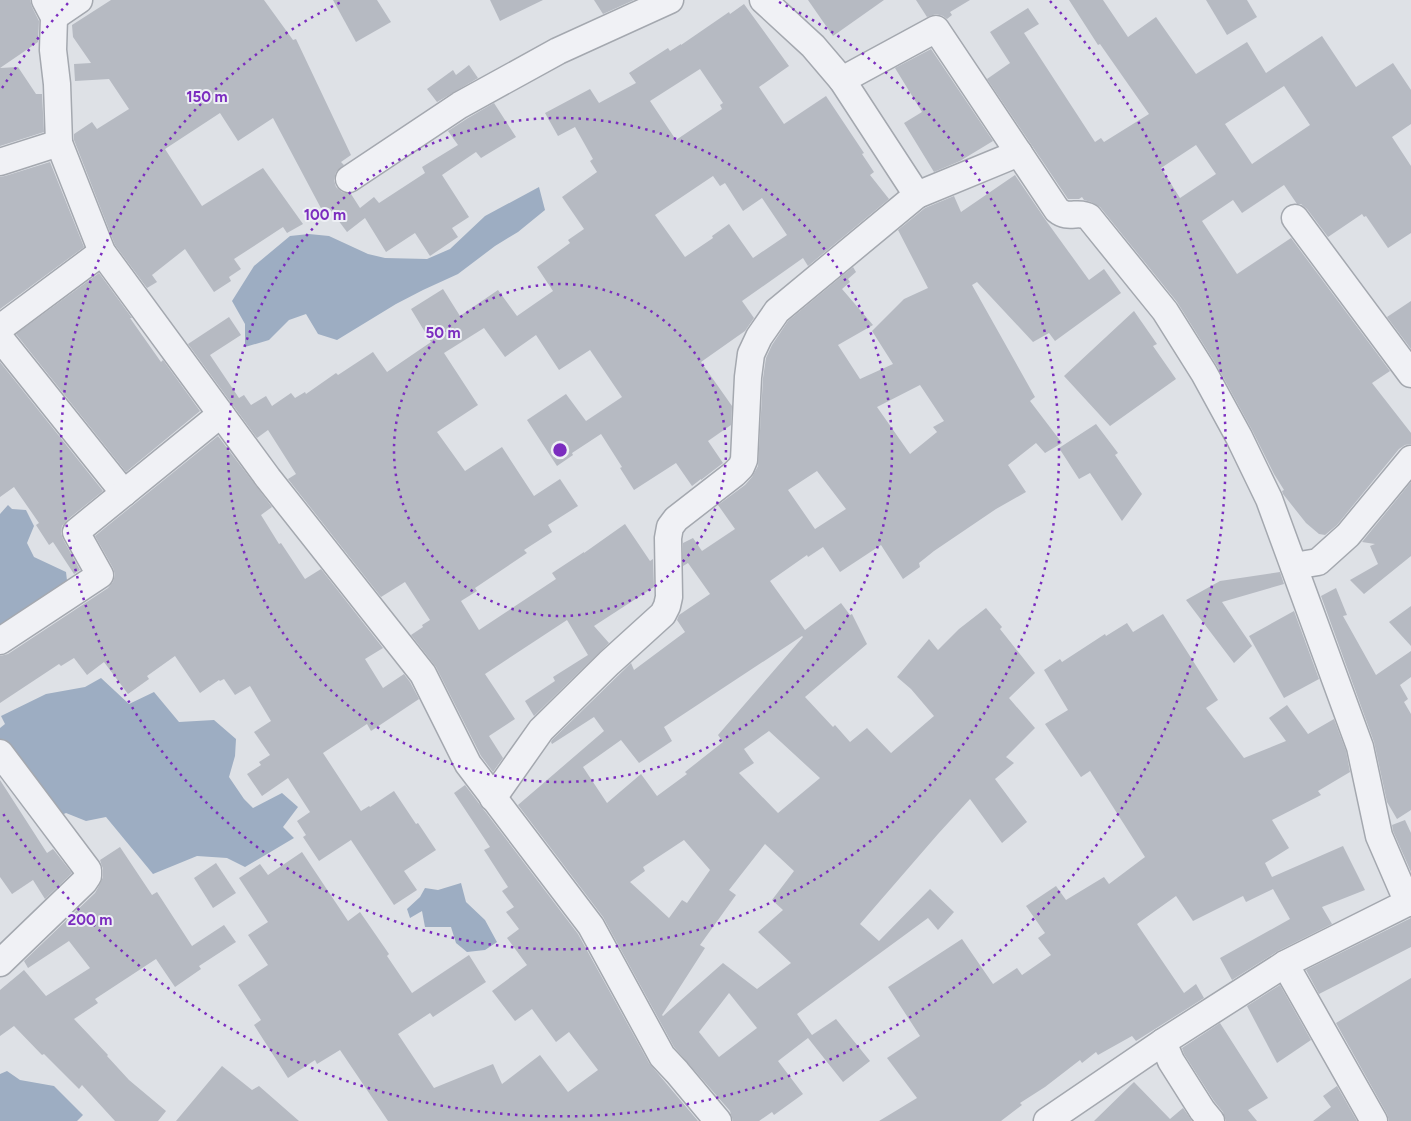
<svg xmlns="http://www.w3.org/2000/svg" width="1411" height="1121" viewBox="0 0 1411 1121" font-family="Figtree,sans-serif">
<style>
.water{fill:#9dadc2}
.building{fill:#b6bac2;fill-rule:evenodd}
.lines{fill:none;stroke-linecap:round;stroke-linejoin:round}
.minor-casing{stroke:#a4a8af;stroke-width:29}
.minor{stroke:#f0f1f5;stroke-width:26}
.ring{fill:none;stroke:#7b2cbf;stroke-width:2.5;stroke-dasharray:2.5 5}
.centre{fill:#7b2cbf;stroke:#edeff4;stroke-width:2.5}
.ring-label{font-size:15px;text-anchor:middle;font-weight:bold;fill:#7b2cbf;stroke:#edeff4;stroke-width:4;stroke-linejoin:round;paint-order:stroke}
</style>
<rect width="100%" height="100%" fill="#dee1e6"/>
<g class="water">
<path d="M539 187 545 210 518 232 495 246 458 274 423 290 396 304 337 340 318 334 306 314 289 320 269 340 245 347V324L232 301 254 266 290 236 309 234 329 236 368 254 385 258 427 259 450 249 485 216Z"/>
<path d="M8 505 12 509 26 510 34 526 27 543 34 557 66 572 68 589 0 632V514Z"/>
<path d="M101 678 129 704 154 692 179 722 214 720 236 739 235 756 229 777 244 799 253 808 282 793 298 807 283 827 294 838 245 867 227 858 197 856 153 874 106 817 86 821 66 813 57 817 0 739V728L5 724 1 716 46 694 85 687Z"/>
<path d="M461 883 466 902 485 920 497 942 485 950 467 952 456 943 451 927H425L422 911 410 918 407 909 420 897 425 888 438 890Z"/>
<path d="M7 1071 20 1080 54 1086 83 1115 77 1121H0V1074Z"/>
</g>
<g class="building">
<path d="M0 0H30L32 7 39 21 38 42 0 68Z"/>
<path d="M111 0H264L293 40 296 39 351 155 341 162 344 165 336 172 334 180 336 187 342 192 351 194 360 208 374 197 379 203 425 173 422 167 458 145 448 131 468 118 494 103 516 137 481 158 476 152 442 175 469 217 452 228 458 237 430 256 415 233 386 252 365 218 347 232 329 208 323 212 273 118 238 141 220 113 165 149 202 206 263 168 303 224 287 233 283 227 234 259 241 269 229 277 231 281 214 292 185 249 152 275 157 282 147 288 115 245 74 140V134L92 122 97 129 129 109 109 79 75 81 74 64 91 63 73 37 72 25Z"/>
<path d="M333 0H377L391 22 356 42Z"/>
<path d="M490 0H543L500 21Z"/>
<path d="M594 0H634L603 14Z"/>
<path d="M808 0H884L833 36Z"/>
<path d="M916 0H970L950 12 952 15 947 19 943 16 936 14 927 17Z"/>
<path d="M1069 0H1103L1128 37 1156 17 1196 74 1247 42 1266 73 1322 36 1356 87 1393 63 1411 90V124L1392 137 1411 166V233L1388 248 1366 216 1364 217 1362 214 1328 237 1307 209 1301 204H1297L1284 185 1242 213 1233 200 1202 221 1237 274 1291 238 1390 371 1372 383 1411 433V444L1405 445 1399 449 1337 525 1325 535 1319 534 1306 523 1283 494 1282 491 1284 490 1274 474 1252 430 1217 366 1177 302 1100 207 1091 202 1084 200 1082 197 1079 199H1068L987 79 1010 63 990 32 1028 8 1039 24 1024 33 1095 142 1101 138 1104 142 1149 114 1100 44 1098 45ZM1284 86 1310 125 1252 164 1225 124ZM1196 145 1216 174 1180 198 1161 168Z"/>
<path d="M1206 0H1247L1257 17 1227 35Z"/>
<path d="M744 4 789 66 759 87 784 124 826 96 864 153 862 154 874 172 870 175 889 199 808 266 803 258 742 301 754 318 745 331 701 362 732 406 731 425 708 441 723 463 701 480V479L692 486 676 463 634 490 620 468 622 467 601 434 572 453 573 455 557 466 527 420 566 394 586 421 622 397 590 350 559 370 536 335 505 357 484 328 444 353 478 405 437 432 465 471 502 447 534 496 560 479 578 506 548 525 552 532 524 550 527 553 475 588 477 591 461 601 479 630 556 579 552 573 584 552V553L625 524 650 561 653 559 654 587 594 626 609 643 534 716 525 701 555 681 553 677 588 655 567 620 485 674 515 719 489 736 503 758 493 772 481 756 436 667 411 635 423 627 422 625 430 620 405 582 381 597 288 479 296 474 268 430 257 438 188 344 229 317 241 335 210 355 239 398 244 395 251 405 266 396 272 406 291 393 295 398 305 392 306 394 336 373 338 375 373 352 387 372 431 342 411 309 443 289 460 316 498 290 517 316 553 291 537 267 570 243 568 240 584 229 562 197 597 172 590 161 593 159 575 127 558 136 545 113 590 89 599 103 636 83 629 73 668 48 670 51 681 44V45L729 12 730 14ZM700 69 723 103 720 105 722 109 676 140 650 101ZM713 176 720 186 725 183 743 211 762 198 787 235 753 258 729 224 712 236 713 238 685 257 655 215Z"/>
<path d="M931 49 993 141 960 161 934 172 904 123 922 112 895 68Z"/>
<path d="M469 65 478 78 437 102 427 89 453 70 456 75Z"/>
<path d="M18 67 36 94H42L44 132 0 146V68Z"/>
<path d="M50 162 84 247 0 309V177L5 176Z"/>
<path d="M1015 175 1047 222 1089 280 1104 269 1121 293 1055 341 1049 333 1033 342 977 282 972 285 1035 397 1030 401 1062 443 1045 453 1036 443 1008 465 1026 492 996 509 934 551 919 563 920 567 903 579 881 545 840 572 823 547 808 557 807 555 770 581 805 630 841 603 850 615 852 614 867 644 805 697 833 727 835 725 850 742 867 728 891 753 934 716 911 689 897 677 929 639 938 650 959 629 986 608 1002 627 1000 629 1035 673 1009 698 1035 728 1006 757 1014 763 995 779 1027 822 1002 843 970 799 938 834 860 924 879 941 930 889 954 912 938 930 928 918 797 1014 812 1035 836 1019 870 1061 843 1082 808 1038 778 1061 803 1094 774 1115 772 1112 759 1121H733L730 1111 674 1047 603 917 518 805 604 731 594 717 552 744 551 742 552 740 631 663 634 670 685 632 677 620 679 615 710 594 688 563 683 566V543L693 538 702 551 735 529 718 505 745 485 752 477 758 466 763 378 766 358 772 345 788 321 853 267 856 272 848 279 850 282 842 289 873 325 838 345 860 379 893 364 872 331 904 299 928 288 898 230 925 208 954 196 961 212ZM920 385 944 421 933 427 937 432 910 454 877 407ZM817 471 846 509 815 529 788 490ZM802 636 803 637 718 735 723 742 685 772 687 774 657 796 641 774 607 803 583 767 621 740 639 763 672 741 664 727ZM769 731 820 778 778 813 739 773 754 763 744 749ZM684 840 710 870 687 903 682 900 669 918 630 882 645 871 643 867ZM765 844 794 871 772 900 783 910 758 932 791 963 757 989 723 963 663 1016 662 1015 705 948 700 945 736 895 729 890ZM729 993 757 1028 719 1057 699 1032Z"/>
<path d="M99 273 132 318H130L161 362 163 360 200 411 126 472 16 334Z"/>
<path d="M1411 301V349L1387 317Z"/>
<path d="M1134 311 1157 344 1153 346 1176 379 1110 426 1064 376Z"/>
<path d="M0 362 103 491 67 520 62 526 61 533 63 539 80 570 74 574 53 542 49 545 36 525 39 523 14 487 0 497Z"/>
<path d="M1096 424 1118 453 1115 455 1142 494 1122 521 1090 473 1079 479 1059 448Z"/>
<path d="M218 436 272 507 261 515 279 544 281 543 305 579 321 569 383 648 365 659 383 688 404 674 410 682 419 699 371 731 367 724 323 753 361 811 369 806 370 807 394 791 416 824 418 823 436 850 404 871 417 890 394 905 351 840 319 861 303 837 306 835 297 821 310 812 288 778 262 796 247 774 261 765 259 762 270 755 254 732 271 721 250 686 235 695 224 679 220 681 219 680 200 693 175 656 147 676 149 679 128 694 104 662 87 675 74 658 61 666 59 664 0 703V656L8 654 108 588 113 582 115 575 113 568 95 536Z"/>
<path d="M1411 482V556L1364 594 1350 580 1378 564 1370 546 1375 544 1362 542Z"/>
<path d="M1280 572 1284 584 1222 602 1252 646 1234 663 1186 600 1220 581Z"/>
<path d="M1336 588 1347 615 1343 616 1376 675 1411 651V677L1400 685 1408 699 1404 702 1411 714V810L1397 819 1387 802 1374 742 1321 596Z"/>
<path d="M1411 606V646L1389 622Z"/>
<path d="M1294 611 1319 679 1284 698 1249 636Z"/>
<path d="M1163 614 1218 700 1206 708 1244 758 1286 741 1269 718 1287 705 1308 734 1334 719 1346 751 1350 772 1318 791 1321 795 1272 820 1289 848 1265 863 1272 877 1343 846 1365 890 1322 907 1332 924 1278 951 1232 980 1220 958 1290 919 1273 889 1246 902 1243 896 1193 921 1176 896 1137 924 1184 993 1196 984 1204 998 1136 1041 1132 1036 1098 1055 1096 1052 1082 1063 1080 1060 1045 1087 1020 1103 1022 1105 1001 1121H879L917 1098 887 1058 920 1036 888 987 962 939 993 984 1017 968 1022 975 1051 955 1038 938 1045 933 1026 906 1056 886 1066 900 1104 877 1109 884 1145 857 1090 771 1081 777 1045 724 1068 710 1044 670 1060 659 1062 662 1105 634 1106 636 1127 623 1133 632Z"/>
<path d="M0 780 47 853 53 849 72 873 45 899 33 880 12 894 0 877Z"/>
<path d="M465 785 578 934 649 1063 698 1121H388L340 1050 317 1064 315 1060 288 1078 254 1025 261 1020 238 985 268 965 248 935 268 922 239 878 260 864 268 875 302 852 348 921 360 912 389 954 387 956 412 993 469 955 486 982 433 1017 430 1013 398 1034 434 1088 493 1064 502 1084 540 1055 568 1092 598 1070 569 1032 556 1042 532 1009 515 1021 492 991 527 965 507 938 519 929 506 912 514 907 502 891 508 887 484 850 490 847 454 793Z"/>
<path d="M1405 820 1411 833V872L1393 831 1392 825Z"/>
<path d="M120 847 152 895 157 892 192 946 224 925 236 942 199 966 201 969 175 987 156 959 95 999 98 1003 74 1019 108 1055 107 1056 129 1080 166 1111 158 1121H115L82 1085 79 1089 44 1054 42 1055 14 1026 0 1036V990L24 970 46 996 90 968 69 941 28 968 24 961 95 893 100 884 103 877V869L100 860Z"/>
<path d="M216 863 236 893 213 908 194 878Z"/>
<path d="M1411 918V947L1319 994 1306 970Z"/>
<path d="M1411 978V1121H1389L1387 1114 1336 1023Z"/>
<path d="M1280 985 1311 1040 1277 1063 1247 1006Z"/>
<path d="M1220 1023 1268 1098 1248 1110 1257 1121H1226L1223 1112 1214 1101 1184 1054 1182 1048Z"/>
<path d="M222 1066 252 1090 259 1086 299 1121H176Z"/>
<path d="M1134 1082 1170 1119 1183 1108 1192 1121H1094Z"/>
<path d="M1337 1086 1357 1121H1313L1331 1107 1323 1096Z"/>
</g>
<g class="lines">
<defs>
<g id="minor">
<path d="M45 0 54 17 53 50 57 84 59 143 102 252 268 478 423 674 468 764 591 926 662 1056 677 1072 718 1121"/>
<path d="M763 0 813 46 842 80 936 29 1057 210C1069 220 1078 210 1089 217L1165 311 1204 373 1239 437 1269 499 1360 747 1379 836 1408 903"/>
<path d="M54 17 79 0"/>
<path d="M842 80 917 195"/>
<path d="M0 162 59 143"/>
<path d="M349 179 460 105 558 51 670 0"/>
<path d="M1295 218 1411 374"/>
<path d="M0 328 102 252"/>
<path d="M0 338 124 493"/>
<path d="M1294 566 1318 562 1348 535 1411 459"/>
<path d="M0 641 100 575 76 532 221 414"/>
<path d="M0 753 88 870V876L84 882 0 963"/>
<path d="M493 798 541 730 609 663 663 614 667 606 669 597 668 538 670 527 676 519 734 474 741 467 744 460 748 377 751 354 759 337 777 311 917 195 1019 153"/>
<path d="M1285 964 1374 1121"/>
<path d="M1163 1042 1171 1061 1202 1110 1211 1121"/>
<path d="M1047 1121 1163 1042 1285 964 1411 901"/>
</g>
</defs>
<use href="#minor" class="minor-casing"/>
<use href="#minor" class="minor"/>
</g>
<g class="ring">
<circle cx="560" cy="450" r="166"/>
<circle cx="560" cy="450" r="332"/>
<path d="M779 2A499 499 0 1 1 341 2"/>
<path d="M2 88A665 665 0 0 1 70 1M1050 1A665 665 0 1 1 2 812"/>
</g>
<circle cx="560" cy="450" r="8" class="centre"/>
<g class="ring-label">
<text x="207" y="102">150 m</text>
<text x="325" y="220">100 m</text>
<text x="443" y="338">50 m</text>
<text x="90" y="925">200 m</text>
</g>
</svg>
